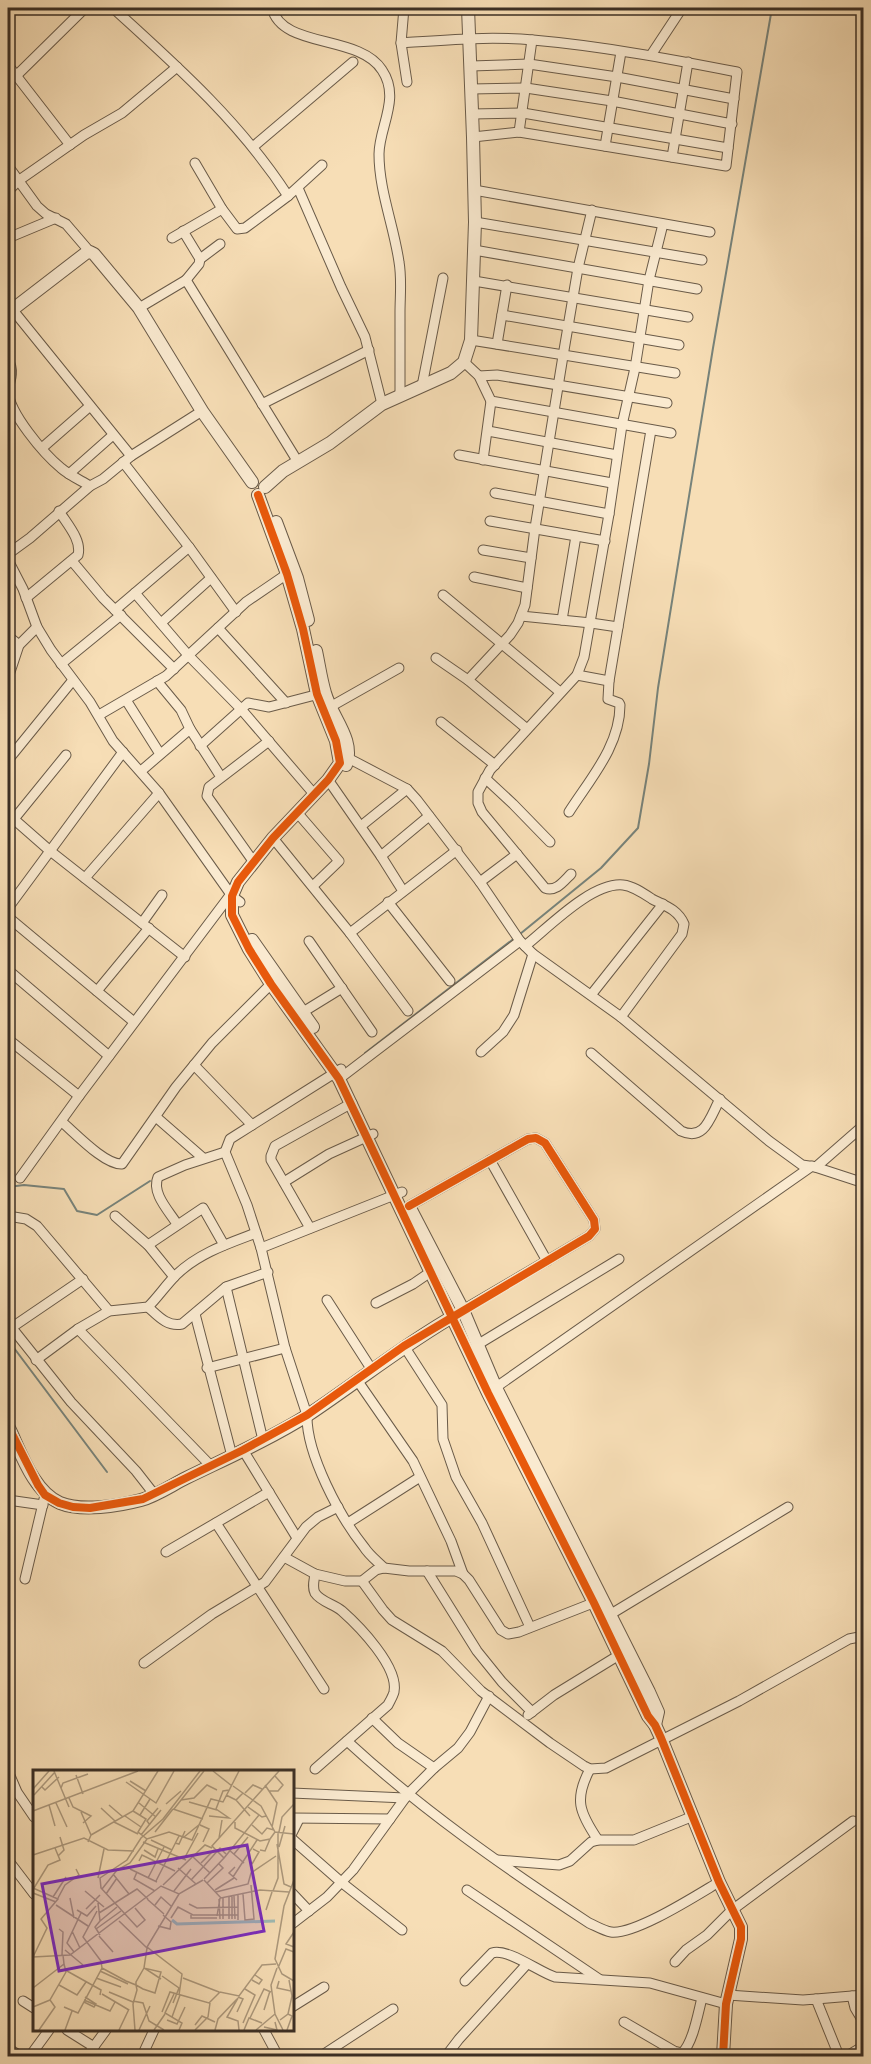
<svg xmlns="http://www.w3.org/2000/svg" width="871" height="2064" viewBox="0 0 871 2064" font-family="'Gentium Book Plus',serif">
<style>
.lines{fill:none;stroke-linecap:round;stroke-linejoin:round}
.stream{stroke:#77837b;stroke-width:2}
.minor-casing{stroke:#6a5b49;stroke-width:11}
.tertiary-casing{stroke:#6a5b49;stroke-width:14}
.minor{stroke:#faead0;stroke-width:9}
.tertiary{stroke:#faead0;stroke-width:12}
.cycleway-casing{stroke:#faead0;stroke-width:11}
.cycleway{stroke:#e8590c;stroke-width:8}
.inset-river{fill:none;stroke:#9fbbb5;stroke-width:3}
.inset-road{fill:none;stroke:#ac987c;stroke-width:1.5}
.view{fill:#7b2cbf;fill-opacity:0.15;stroke:#7b2cbf;stroke-width:3}
.inset-edge{fill:none;stroke:#3b2f25;stroke-width:3}
</style>
<rect width="100%" height="100%" fill="#f7deb6"/>
<filter id="stains"><feTurbulence type="fractalNoise" baseFrequency=".00333" numOctaves="4"/><feColorMatrix values="0 0 0 0 .2 0 0 0 0 .09 0 0 0 0 .02 0 0 0 .5 -.17"/></filter>
<radialGradient id="worn" r=".72"><stop offset=".6" stop-color="#630" stop-opacity="0"/><stop offset="1" stop-color="#630" stop-opacity=".3"/></radialGradient>
<g class="lines">
<g class="stream">
<path d="M520 934 601 868 638 828 649 764 658 688 713 348 772 8"/>
<path d="M365 1053 516 937"/>
<path d="M8 1187 24 1185 64 1189 77 1211 97 1215 150 1181"/>
<path d="M8 1340 107 1472"/>
</g>
<defs>
<g id="minor">
<path d="M113 8C177 66 241 123 288 196"/>
<path d="M272 8C282 49 359 34 382 70 401 98 379 127 379 154 379 191 394 226 399 262 402 279 400 296 400 313 400 340 400 368 400 395"/>
<path d="M404 8 401 43 407 82"/>
<path d="M401 43C444 40 489 36 533 40 602 46 670 59 737 72L726 166 519 132 473 137"/>
<path d="M651 55 682 8"/>
<path d="M8 65 70 145"/>
<path d="M471 66 529 64 617 77 734 99"/>
<path d="M16 76 85 8"/>
<path d="M471 89 526 88 612 101 732 124"/>
<path d="M472 114 523 113 728 148"/>
<path d="M519 132 532 40"/>
<path d="M254 146 353 62"/>
<path d="M605 146 621 52"/>
<path d="M672 157 688 62"/>
<path d="M195 163 222 209 237 229 245 228 288 196 322 165"/>
<path d="M8 166 37 206 46 214 66 224 90 252"/>
<path d="M298 188 341 287 365 337 382 404"/>
<path d="M474 190 710 232"/>
<path d="M8 191 18 181 84 135 122 113 177 67"/>
<path d="M475 222 702 260"/>
<path d="M183 231 200 259 199 264 186 280"/>
<path d="M8 238 56 218"/>
<path d="M172 238 222 209"/>
<path d="M474 250 697 289"/>
<path d="M200 259 220 244"/>
<path d="M474 281 688 317"/>
<path d="M8 304 131 456"/>
<path d="M139 308 186 280 298 462"/>
<path d="M502 315 679 345"/>
<path d="M471 340 675 373"/>
<path d="M497 344 507 285"/>
<path d="M8 360C14 369 11 379 8 389"/>
<path d="M464 362 479 376 491 401 671 433"/>
<path d="M479 376 497 375 667 403"/>
<path d="M422 386 443 278"/>
<path d="M8 391C9 413 44 454 61 468 69 475 80 480 90 486"/>
<path d="M262 404 369 350"/>
<path d="M488 431 617 455"/>
<path d="M42 448 90 406"/>
<path d="M459 455 612 483"/>
<path d="M483 460 491 401"/>
<path d="M123 462 189 547 236 612"/>
<path d="M69 474 113 435"/>
<path d="M495 493 609 514"/>
<path d="M490 521 605 541"/>
<path d="M483 550 531 558"/>
<path d="M8 554 30 538 90 486 103 479 131 456 202 411"/>
<path d="M8 560 23 589 37 627 51 650 90 702 113 741 159 793 232 896 240 902"/>
<path d="M72 561 103 598 174 669"/>
<path d="M474 577 527 588"/>
<path d="M135 593 188 655 241 709 314 794"/>
<path d="M443 595 560 692"/>
<path d="M26 598 78 555C82 540 67 524 59 511"/>
<path d="M115 610 189 547"/>
<path d="M521 616 591 623 618 627"/>
<path d="M562 620 576 536"/>
<path d="M161 623 211 578"/>
<path d="M218 628 286 703"/>
<path d="M8 636 19 645"/>
<path d="M436 658 468 680 527 729"/>
<path d="M61 664 121 615"/>
<path d="M577 675 609 681 651 430"/>
<path d="M8 678 19 645 37 627"/>
<path d="M468 680 510 635 518 623 525 605 535 528 563 356 578 268 592 210"/>
<path d="M157 681 181 710 190 729 221 777"/>
<path d="M126 700 160 754"/>
<path d="M330 707 399 668"/>
<path d="M99 715 166 676 246 602 287 574"/>
<path d="M441 722 495 765"/>
<path d="M200 746 248 703 269 707 323 693"/>
<path d="M348 758 407 789 417 800 480 882 520 941 533 954 621 1017 769 1141 802 1165 816 1167 864 1125"/>
<path d="M8 760 73 680"/>
<path d="M141 771 190 729"/>
<path d="M485 778 513 804 550 842"/>
<path d="M331 784 381 856 403 891"/>
<path d="M569 812C590 779 620 746 620 705L619 703 608 699 609 681"/>
<path d="M8 814 49 850 185 957"/>
<path d="M301 817 339 861 313 886"/>
<path d="M14 819 66 755"/>
<path d="M361 826 407 789"/>
<path d="M277 843 350 933"/>
<path d="M381 856 429 816"/>
<path d="M253 861 207 796 209 787 269 741"/>
<path d="M571 874C563 882 556 892 545 888L482 812 478 803V792L490 770 577 675 584 657 609 514 622 425 635 368 649 280 663 224"/>
<path d="M85 878 159 793"/>
<path d="M480 882 517 854"/>
<path d="M388 902 450 981"/>
<path d="M8 908 123 752"/>
<path d="M8 917 134 1022"/>
<path d="M142 923 162 895"/>
<path d="M309 941 372 1032"/>
<path d="M525 946C549 927 592 882 623 885 633 886 643 893 652 899 666 906 678 910 684 924L682 934 621 1017"/>
<path d="M8 970 109 1056"/>
<path d="M97 991 149 928"/>
<path d="M591 995 663 904"/>
<path d="M408 1011 350 933 457 850"/>
<path d="M303 1012 342 988"/>
<path d="M8 1039 79 1096"/>
<path d="M481 1052 503 1032 514 1015 533 954"/>
<path d="M591 1053 681 1131C705 1142 710 1117 720 1099"/>
<path d="M194 1065 252 1125"/>
<path d="M341 1069 230 1139 225 1152 247 1205 261 1248 285 1348 307 1415C306 1454 340 1517 364 1547 369 1555 377 1561 384 1568"/>
<path d="M339 1079 520 941"/>
<path d="M156 1117 203 1158"/>
<path d="M62 1122C76 1134 105 1165 122 1164L176 1087 212 1043 271 984"/>
<path d="M490 1160 547 1261"/>
<path d="M20 1178 79 1096 231 894"/>
<path d="M284 1182 329 1154 373 1134"/>
<path d="M409 1206 528 1139 536 1138 545 1143 594 1220 595 1229 589 1236 463 1310"/>
<path d="M8 1216 26 1219 37 1226 109 1311"/>
<path d="M115 1216 148 1245 174 1277"/>
<path d="M177 1224C169 1211 151 1193 158 1177L185 1165 225 1152"/>
<path d="M310 1228 271 1160V1156L275 1146 352 1103"/>
<path d="M148 1245 203 1208 224 1245"/>
<path d="M261 1248 402 1192"/>
<path d="M226 1287 263 1440"/>
<path d="M327 1300 372 1370"/>
<path d="M376 1303 413 1284 432 1271"/>
<path d="M148 1307C158 1316 167 1327 182 1324L226 1287 268 1272"/>
<path d="M195 1314 232 1456"/>
<path d="M8 1323 71 1402 136 1471 154 1494"/>
<path d="M11 1328 83 1279"/>
<path d="M78 1329 211 1466"/>
<path d="M477 1345 619 1259"/>
<path d="M404 1346 442 1405 443 1439 456 1477 482 1523 530 1627"/>
<path d="M36 1360 78 1329 109 1311 148 1307C158 1297 166 1285 176 1275 199 1253 227 1244 256 1233"/>
<path d="M207 1368 285 1348"/>
<path d="M357 1380 413 1461 451 1541 463 1574"/>
<path d="M492 1390 812 1166 864 1183"/>
<path d="M243 1450 297 1538"/>
<path d="M8 1500 43 1505"/>
<path d="M216 1523 324 1689"/>
<path d="M348 1523 420 1477"/>
<path d="M166 1552 269 1492"/>
<path d="M284 1557 315 1574 345 1581H362L376 1570 384 1568 409 1571H456L463 1574 469 1580 501 1630 508 1634 519 1632 598 1601"/>
<path d="M427 1571 477 1651 502 1682 532 1712"/>
<path d="M315 1574C314 1581 312 1587 315 1593 321 1602 334 1604 342 1611 359 1626 399 1667 394 1692 393 1696 390 1701 388 1705L315 1769"/>
<path d="M25 1579 45 1495"/>
<path d="M362 1581 383 1610 392 1620 442 1651 481 1691 550 1743 584 1766 590 1769 606 1768 739 1701 849 1639 864 1636"/>
<path d="M611 1614 788 1507"/>
<path d="M144 1663 212 1614 265 1582 306 1527 318 1517 338 1507"/>
<path d="M528 1715 554 1695 624 1652"/>
<path d="M372 1718 398 1743 434 1768"/>
<path d="M347 1741C422 1810 504 1867 589 1923 596 1926 604 1931 611 1932 635 1935 697 1895 719 1882"/>
<path d="M590 1769C574 1799 579 1812 598 1840"/>
<path d="M8 1771 17 1792 34 1817"/>
<path d="M292 1793 405 1798"/>
<path d="M292 1818 390 1819"/>
<path d="M292 1833 299 1819"/>
<path d="M292 1839 341 1882 402 1930"/>
<path d="M8 1860 34 1894"/>
<path d="M497 1860 559 1865 570 1861 591 1842 598 1840H634L691 1817"/>
<path d="M467 1890 599 1979"/>
<path d="M292 1893 309 1911"/>
<path d="M292 1924 327 1897 353 1870 408 1794 434 1768 458 1748 470 1732 489 1696"/>
<path d="M675 1962 686 1950 707 1935 732 1910 853 1821"/>
<path d="M465 1981 492 1953C508 1948 539 1972 555 1977L650 1983 726 2004"/>
<path d="M728 1995 803 2000 816 1999 839 2056"/>
<path d="M852 1996 855 2008 864 2023"/>
<path d="M816 1999 864 1995"/>
<path d="M23 2001 34 2008"/>
<path d="M292 2007 324 1987"/>
<path d="M624 2022 674 2051 682 2053C693 2043 698 2013 702 1998"/>
<path d="M67 2030 94 2047"/>
<path d="M264 2030 278 2056"/>
<path d="M9 2049 20 2056"/>
<path d="M30 2056 49 2030"/>
<path d="M87 2056 106 2030"/>
<path d="M142 2056 154 2030"/>
<path d="M321 2056 393 2009"/>
<path d="M446 2056 459 2039 527 1964"/>
<path d="M847 2056 864 2046"/>
</g>
<g id="tertiary">
<path d="M8 313 86 253 90 252 94 254 139 308 202 411 252 482"/>
<path d="M265 487 283 471 330 443 382 404 451 373 464 362 471 340 475 222 473 137 468 8"/>
<path d="M258 495 287 574 303 629 317 694 336 741 340 763 328 780 273 838 238 882 232 896V915L249 949 271 984 339 1079 488 1393 594 1603 648 1716 655 1725 661 1738 719 1882 741 1927V1939L726 2004 723 2056"/>
<path d="M276 522 297 578 308 620"/>
<path d="M316 651C319 665 321 680 325 693 332 718 355 739 346 765"/>
<path d="M252 940 313 1027"/>
<path d="M410 1208 463 1310 496 1388 649 1692 658 1712 655 1725"/>
<path d="M8 1426C20 1450 33 1492 60 1503 82 1512 118 1506 141 1500 156 1496 172 1485 186 1478 227 1458 270 1439 308 1415 359 1381 406 1343 459 1313"/>
</g>
</defs>
<use href="#minor" class="minor-casing"/>
<use href="#tertiary" class="tertiary-casing"/>
<use href="#minor" class="minor"/>
<use href="#tertiary" class="tertiary"/>
<defs>
<g id="cycleway">
<path d="M258 495 287 574 303 629 317 694 336 741 340 763 328 780 273 838 238 882 232 896V915L249 949 271 984 339 1079 488 1393 594 1603 648 1716 655 1725 661 1738 719 1882 741 1927V1939L726 2004 723 2056"/>
<path d="M8 1426 38 1485 45 1495 59 1503 73 1507 90 1508 143 1499 243 1450 307 1415 404 1346 589 1236 595 1229 594 1220 545 1143 536 1138 528 1139 409 1206"/>
</g>
</defs>
<use href="#cycleway" class="cycleway-casing"/>
<use href="#cycleway" class="cycleway"/>
</g>
<g transform="translate(33 1770)">
<rect width="261" height="261" fill="#f7deb6"/>
<path class="inset-river" d="M139 150 144 154 242 151"/>
<path class="inset-road" d="M21 1 28 18 30 13 55 4M180 1 199 16M43 5 50 24M97 11 113 21M93 12 123 33 141 1M232 15 244 33 239 57M200 16 228 36 242 62 261 64M9 17 12 20 26 7M28 18 36 37M0 19 16 1M236 21H245L250 15 242 6M212 23 220 15 229 19M1 25 22 2M193 25 203 30 210 23M36 28 40 37 58 46 50 53M148 30 161 28 174 15 184 20M203 30 217 46M156 32 184 40M23 33 34 57M106 33 123 47M133 34 148 21M16 35 22 56M76 35 90 47M215 37 229 47 233 46M68 38 82 51M140 39 170 49M141 39 171 1M0 41 105 1M100 41 113 49 105 62 114 69 136 62 159 70 178 29 190 32 206 1M48 42 58 65 55 72M107 45 117 29M92 46 108 57M176 46 196 48 183 39 190 21 196 20M81 52 105 64M202 52V58L227 71 237 69 242 62M117 55 114 51 125 38M167 55 176 59 170 72M219 55 229 64 234 58 241 60M122 62 140 39M246 62 249 47 261 34M58 65 100 41 125 1M108 65 128 40M151 67 167 54M186 68 189 50M118 70 139 80M110 72 153 90M142 73 146 74 152 61M244 74 251 114 258 117M246 77 252 56M195 79 211 93M111 80 122 87 125 79M227 80 232 81 237 69M201 84 215 67M0 85 51 68 75 80 101 81M25 86 31 80 27 67M159 86 177 103M191 88 226 45M151 89 165 63M106 91 109 85 142 101M168 93 181 80M219 94 226 82 220 79M171 96 187 78 193 84M202 97 196 103 204 110M145 98 163 114M97 99 124 112M104 102 101 109 122 121M80 104 96 124M200 107 224 70M65 108 71 79M115 108 131 77M171 109 191 88 179 76 246 1M158 110 171 96M171 110 188 128 227 120 256 122M261 110 251 136 242 189 249 204 261 211M123 111 146 66M174 113 190 98 186 94M130 115 172 75 179 78M0 118 25 129 8 149 14 158 0 187M1 118 15 95 27 90 22 78M69 119 84 100 97 93 114 69M182 120 201 108M52 121 71 137M141 121 158 99M240 121 245 108V62M183 122 215 114 218 103 243 86M0 123 23 132M73 124 84 108M146 124 114 177 149 204 146 225M210 124 212 150 221 149 218 115M205 125V150M199 126V149M201 126 202 149M20 127 33 107M196 127V149M25 128 32 115 46 105 43 99M37 128 41 148M190 128V149M114 129 131 144M186 129 187 149M65 133 67 151 62 157 67 165M156 134 164 138 205 137M23 135 55 156M122 135 128 127 138 136M102 138 112 150 104 157 68 118 67 108 94 90 108 68 130 49 167 1M53 139 67 125M44 140 54 146 63 136M233 140 239 122M66 143 104 119 115 129M158 145V148H184M184 146 187 128M138 148 145 137 160 145H205M67 151 84 137M86 151 114 178 111 198 128 209M125 156 137 159 138 152 130 145M26 159 30 162 29 185M63 159 88 141M39 161 47 178M261 162 253 174 261 177M66 166 80 182M32 180 50 195M41 182 34 173 48 143M0 187 37 185 128 116 146 124 170 110M69 198 93 211 103 215 110 219 122 223 128 202 111 198 103 212V215L104 220 100 234 102 260M244 198 238 215 242 244 250 260M245 198 253 179 261 182M34 201 68 220 67 225M67 201 95 214M129 206 146 218 140 233M63 208 88 217M150 208 186 222M219 210 226 214 229 210 222 205M246 211 244 218 258 221M26 215 44 225 53 212M0 218 31 194 30 185M76 222 100 232M69 224 96 240M141 224 132 243 149 253 146 260M205 228 194 247 205 251 206 260M51 230 77 241 82 232M100 231 110 233 116 251 131 260M51 232 61 237 63 234 52 227M0 237 17 230M31 237 45 243 69 198 68 191 50 167 64 141M231 240 237 221M129 242 137 222 176 233 187 222 206 226 229 195 243 194M204 242 210 229 205 227M139 247 147 225M217 248 231 219 238 222M134 250 144 254 152 237M247 250 255 244 259 226 256 210M210 253 222 225 212 219M162 255 169 246 182 252M231 257 244 260 242 252M6 260 22 237 17 230 33 202 31 194M32 260 39 241M86 260 96 239M106 260 117 236M121 260 132 244M162 260 175 247 177 233M182 260 185 249 204 229M211 260 216 248 229 253M223 260 242 244M254 260 259 246 255 244"/>
<path class="view" d="M214 75 231 161 26 201 9 114Z"/>
<rect width="261" height="261" class="inset-edge"/>
</g>
<rect width="871" height="2064" fill="none" stroke="#f7deb6" stroke-width="30"/>
<rect x="9" y="9" width="853" height="2046" fill="none" stroke="#3b2f25" stroke-width="3"/>
<rect x="15" y="15" width="841" height="2034" fill="none" stroke="#3b2f25" stroke-width="1.5"/>
<rect width="100%" height="100%" filter="url(#stains)"/>
<rect width="100%" height="100%" fill="url(#worn)"/>
</svg>
